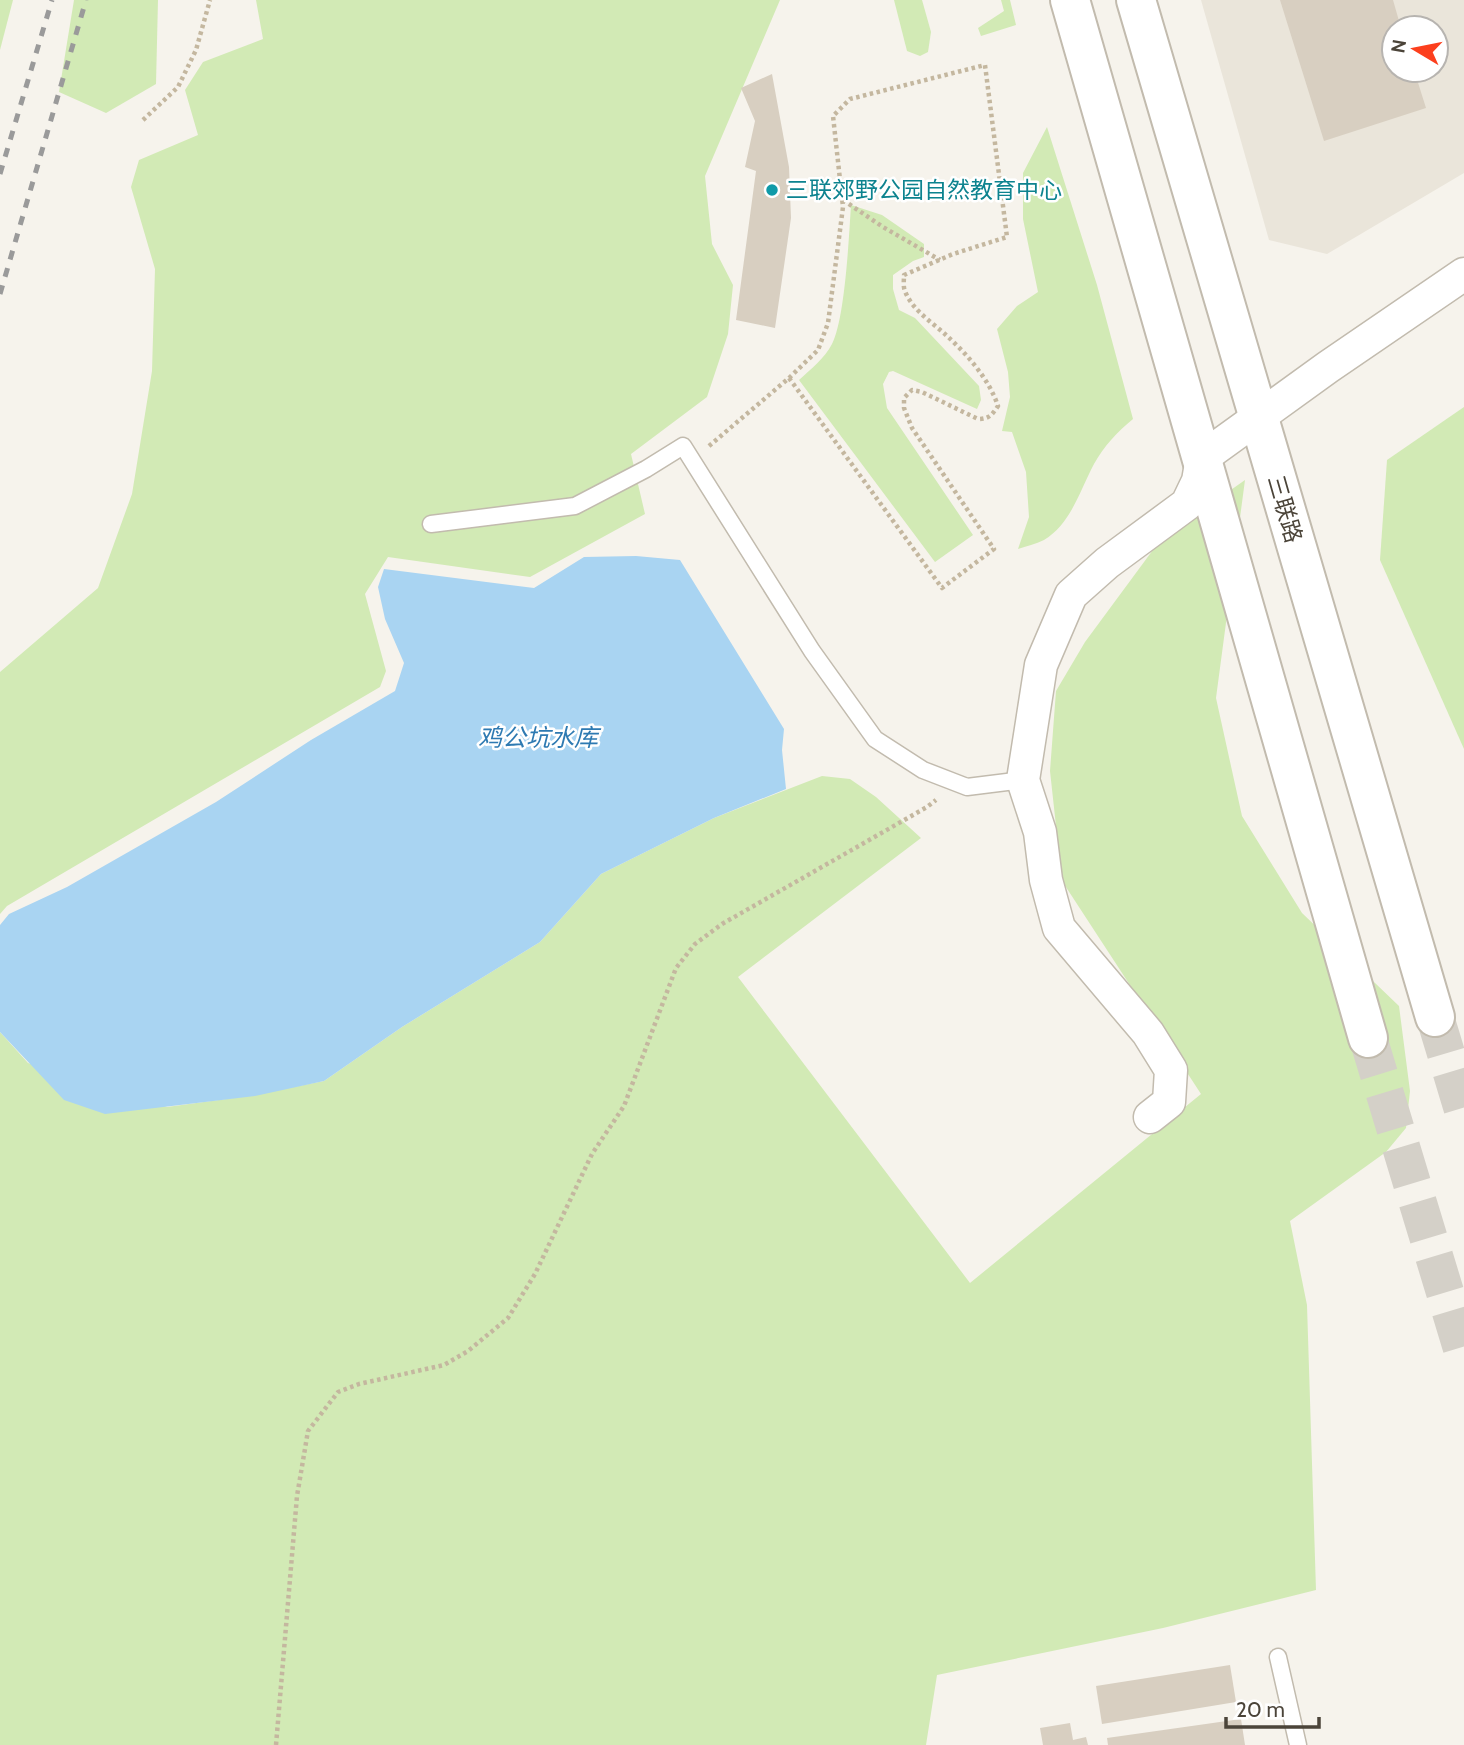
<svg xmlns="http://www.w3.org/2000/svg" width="1464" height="1745" viewBox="0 0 1464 1745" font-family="Cabin,'Noto Sans SC',sans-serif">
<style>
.residential{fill:#eae5da;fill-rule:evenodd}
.green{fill:#d2eab5}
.water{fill:#a9d4f2}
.building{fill:#d8cfc1}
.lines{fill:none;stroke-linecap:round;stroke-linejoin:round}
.tertiary-tunnel{stroke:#d4d0c8;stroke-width:38;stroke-dasharray:38 19;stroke-linecap:butt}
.service-casing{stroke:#c2bbae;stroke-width:19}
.minor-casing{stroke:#c2bbae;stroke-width:35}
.tertiary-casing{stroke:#c2bbae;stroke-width:42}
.path{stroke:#c4b79f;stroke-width:4.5;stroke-dasharray:3.5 3.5;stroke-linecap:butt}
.service{stroke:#fff;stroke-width:16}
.minor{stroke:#fff;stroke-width:32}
.tertiary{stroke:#fff;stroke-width:38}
.rail{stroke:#9a9a9a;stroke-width:5;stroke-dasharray:9 9;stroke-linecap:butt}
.culture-dot{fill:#0f9aa8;stroke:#fff;stroke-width:2.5}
.labels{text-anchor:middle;stroke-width:5;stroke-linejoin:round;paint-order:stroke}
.culture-label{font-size:23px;fill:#0d838f;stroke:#fff;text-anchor:start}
.street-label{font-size:23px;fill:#4b4439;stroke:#fff}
.water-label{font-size:24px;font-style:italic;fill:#2e7ab2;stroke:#fff}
</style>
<rect width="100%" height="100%" fill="#f6f3ec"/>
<path class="residential" d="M1201 0H1464V173L1327 254 1269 240ZM1394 28H1436V70H1394Z"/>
<g class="green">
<path d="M0 0H13L0 50Z"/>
<path d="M74 0H158L156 84 106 113 59 92Z"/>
<path d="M256 0H780L705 176 712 244 733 285 728 334 707 397 631 454 645 514 530 577 388 557 365 594 386 671 380 687 7 906 0 914V672L98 588 132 494 152 371 155 269 131 187 139 160 198 135 185 90 203 62 263 39Z"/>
<path d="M894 0H922L931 32 928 52 920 56 907 51Z"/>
<path d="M1001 0H1010L1016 25 981 36 978 28 1004 11Z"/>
<path d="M1047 127 1097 285 1133 419C1117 432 1104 446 1094 464 1080 490 1071 524 1044 540 1036 544 1026 546 1018 549L1029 517 1026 472 1012 432 1002 431 1010 397 1008 372 997 329 1017 306 1038 292 1023 219V173Z"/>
<path d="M851 205 882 215 924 244V257L913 261 893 275V289L899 310 915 318 979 386 981 400 977 409 893 371 889 372 883 384 887 408 973 535 935 562 799 380C811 369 824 359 832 344 845 319 849 236 851 205Z"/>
<path d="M1464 407V749L1380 560 1387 460Z"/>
<path d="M1245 480 1216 698 1242 816 1302 913 1399 1006 1410 1091 1406 1128 1386 1152 1290 1221 1307 1305 1316 1590 1163 1628 937 1675 926 1745H0V1032L28 1063 167 1107 248 1096 324 1081 402 1027 540 942 601 874 714 818 822 776 850 779 876 797 921 838 738 977 970 1283 1201 1094 1062 881 1050 771 1056 691 1085 642 1161 539Z"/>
</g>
<path class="water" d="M636 556 680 560 784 729 782 750 786 789 714 818 601 874 540 942 402 1027 324 1081 255 1096 105 1114 64 1100 0 1032V925L9 914 67 887 216 802 311 740 395 691 404 663 385 619 378 587 384 569 534 588 584 557Z"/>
<g class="building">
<path d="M1280 0H1393L1401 28H1394V70H1414L1426 108 1324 141Z"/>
<path d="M772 74 789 167 791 218 775 328 736 320 756 171 745 167 755 121 741 88Z"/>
<path d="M1230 1665 1236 1702 1102 1724 1096 1686Z"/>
<path d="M1241 1719 1245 1745H1108L1107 1738Z"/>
<path d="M1070 1723 1073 1740 1086 1737 1088 1745H1043L1040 1728Z"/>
</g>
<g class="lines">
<g class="tertiary-tunnel">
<path d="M1435 1017 1464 1113"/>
<path d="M1368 1038 1464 1355"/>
</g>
<defs>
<g id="service">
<path d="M431 524 575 506 646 469 683 446 812 651 875 739 923 770 967 787 1023 780"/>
<path d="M1278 1657 1298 1745"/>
</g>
<path id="minor" d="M1150 1117 1169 1102 1171 1070 1148 1033 1059 928 1046 880 1040 832 1023 780 1041 665 1071 595 1107 563 1187 504 1198 481 1202 458 1328 367 1464 274"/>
<g id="tertiary">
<path d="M1070 0 1368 1038"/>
<path d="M1136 0 1435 1017"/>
</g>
</defs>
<use href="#service" class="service-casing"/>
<use href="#minor" class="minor-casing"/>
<use href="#tertiary" class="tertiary-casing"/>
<g class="path">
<path d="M143 120 178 87 196 50 210 0"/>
<path d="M843 200 883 227 940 260"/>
<path d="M709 446 789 378 818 350 828 323 843 207 833 116 850 99 985 65 1007 237 953 254 904 275C904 280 903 287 905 291 912 310 932 322 946 335 967 354 989 379 998 406 992 415 989 419 978 419L922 392 912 390 904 398V408L912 428 994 549 942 588 789 378"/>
<path d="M276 1745 297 1496 308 1431 338 1392 359 1384 444 1365 468 1351 508 1318 535 1274 592 1154 624 1106 676 968 695 944 722 924 927 807 936 800"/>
</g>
<use href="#service" class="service"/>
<use href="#minor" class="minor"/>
<use href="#tertiary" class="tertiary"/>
<g class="rail">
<path d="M0 174 52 0"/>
<path d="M0 294 86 0"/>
</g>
</g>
<circle class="culture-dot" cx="772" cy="190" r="7"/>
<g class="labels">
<g class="culture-label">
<text x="786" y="198">三联郊野公园自然教育中心</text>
</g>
<g class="street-label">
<text transform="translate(1285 509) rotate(74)" y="8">三联路</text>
</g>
<g class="water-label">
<text x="538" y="746">鸡公坑水库</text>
</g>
</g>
<g transform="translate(1415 49) rotate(280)"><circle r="33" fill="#ffffff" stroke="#b7b4b0" stroke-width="2"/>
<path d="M0-5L12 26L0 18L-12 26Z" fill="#fc3f1d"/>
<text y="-10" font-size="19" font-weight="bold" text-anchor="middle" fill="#4b4439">N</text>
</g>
<path d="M1226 1717v10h93v-10" fill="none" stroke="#4b4439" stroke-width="3.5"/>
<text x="1236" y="1717" font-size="21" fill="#4b4439" stroke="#ffffff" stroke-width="5" paint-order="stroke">20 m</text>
</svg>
